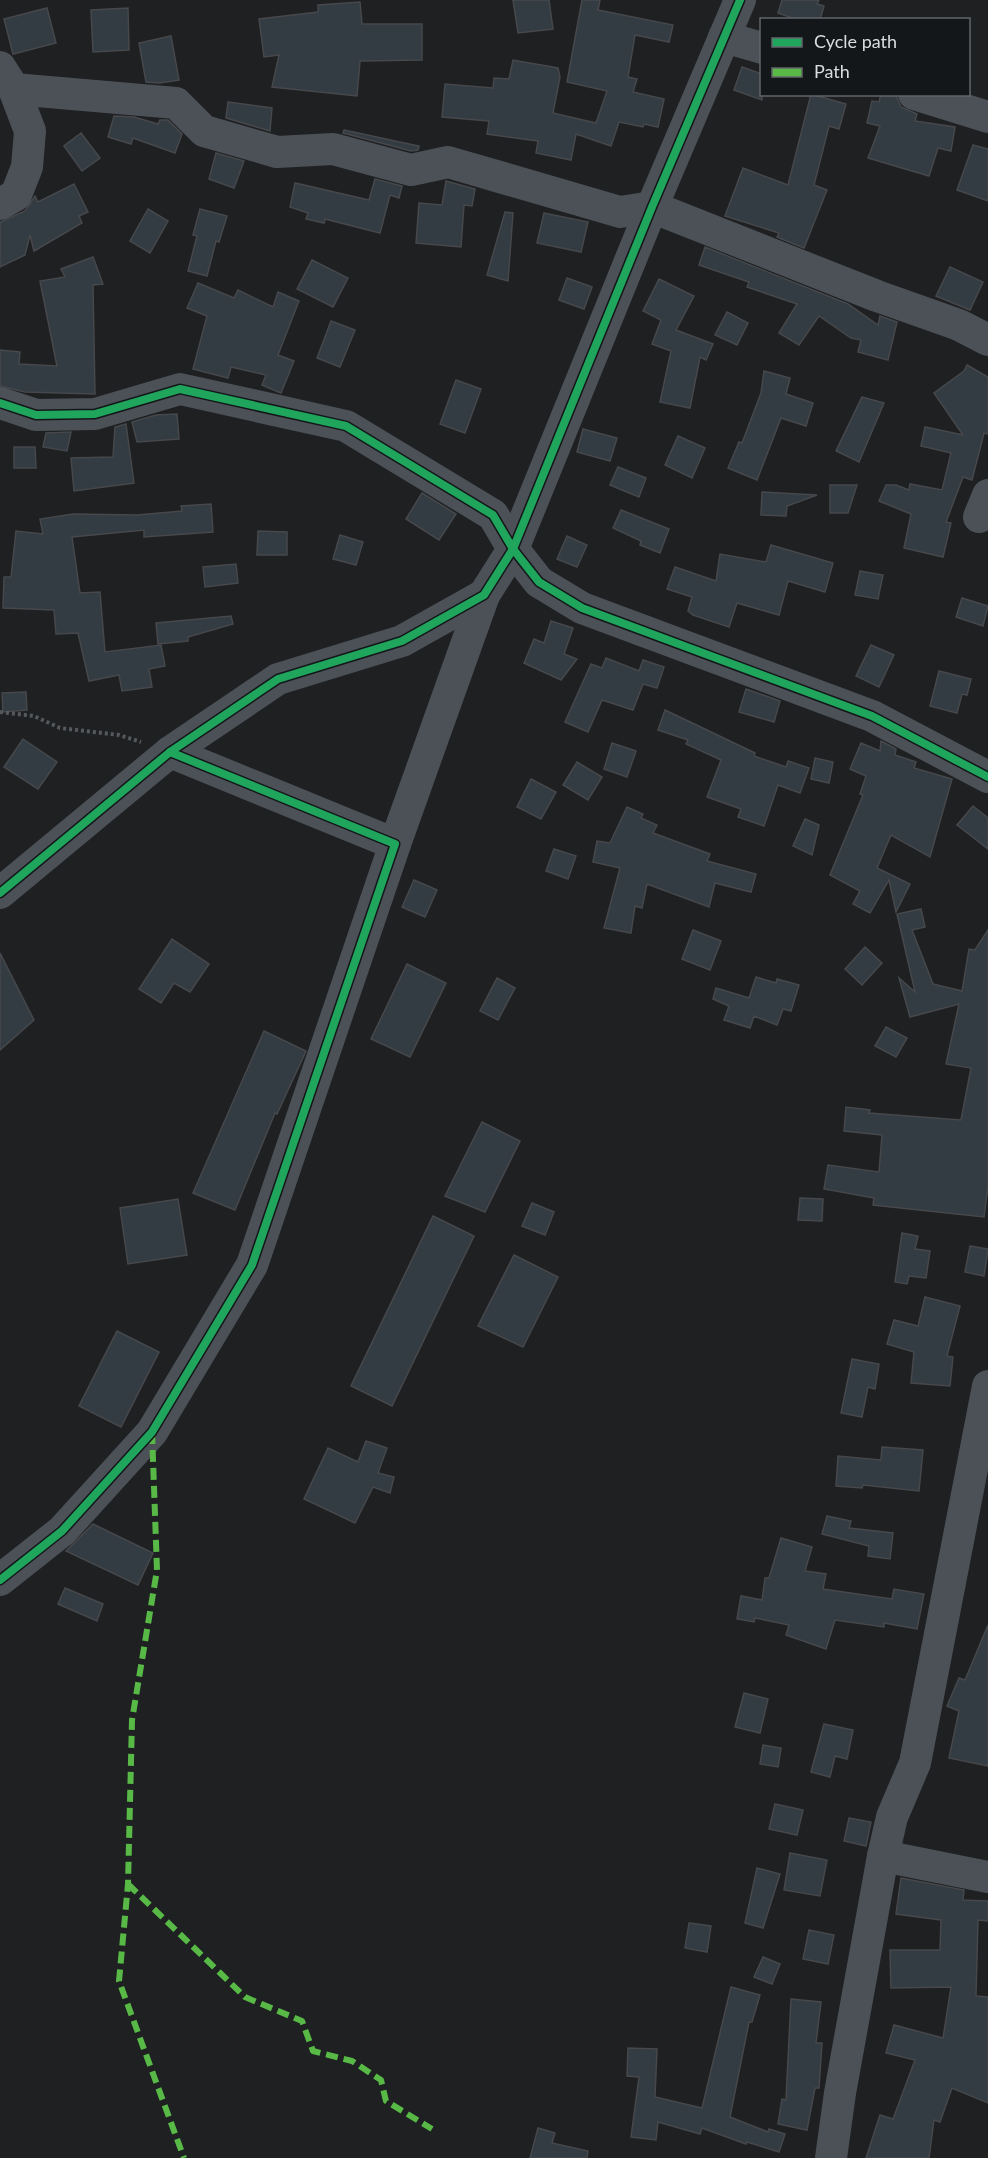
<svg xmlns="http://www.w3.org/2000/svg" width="988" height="2158" viewBox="0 0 988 2158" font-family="Lato,sans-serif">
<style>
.building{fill:#333b43;stroke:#46484b;stroke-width:1.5}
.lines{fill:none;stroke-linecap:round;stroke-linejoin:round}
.path{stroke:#55595d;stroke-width:4;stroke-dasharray:3 3;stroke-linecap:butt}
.minor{stroke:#4c5158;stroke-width:32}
.quiet{stroke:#58b947;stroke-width:6;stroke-dasharray:12 6;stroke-linecap:butt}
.cycleway-casing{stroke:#13171a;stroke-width:11}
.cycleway{stroke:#20a55d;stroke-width:8}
</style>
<rect width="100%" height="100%" fill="#1e2022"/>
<g class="building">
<path d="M513 0H549L553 29 518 33Z"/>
<path d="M582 0H600L598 10 673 25 669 42 635 35 628 77 637 79 633 92 664 99 658 127 644 124 643 127 619 122 611 146 576 134 571 160 536 153 538 141 487 134 489 121 442 117 445 84 493 88 494 78 509 79 513 60 558 68 560 77 553 113 596 123 607 91 567 82Z"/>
<path d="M782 0H819L817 4 824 6 820 20H798L778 13Z"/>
<path d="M360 2 362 24H422V60L360 61 357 96 272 87 279 55 264 57 259 19 318 12V5Z"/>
<path d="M47 8 56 43 13 54 4 19Z"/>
<path d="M128 8 129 50 93 52 91 10Z"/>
<path d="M171 36 179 80 159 83 146 82 139 43Z"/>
<path d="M742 67 762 74V100L734 90Z"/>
<path d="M811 94 846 104 839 129 829 126 814 185 827 190 804 248 777 237 779 233 725 216 743 168 788 185Z"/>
<path d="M881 94 896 96 901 107 917 114 915 121 955 127 951 151 938 148 929 176 868 158 880 126 867 123 872 101 879 102Z"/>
<path d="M228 102 272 108 270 131 226 118Z"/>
<path d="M114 116 134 117 158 124 160 120H168L182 134 175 153 133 138 131 144 108 137Z"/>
<path d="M344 130 419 146 418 150 411 151 343 133Z"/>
<path d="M81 133 100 158 82 171 64 146Z"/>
<path d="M973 145 988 149V201L957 190Z"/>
<path d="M216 153 244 161 234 188 209 179Z"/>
<path d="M375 179 402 186 399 198 390 195 380 233 325 219 324 223 306 219 308 213 290 207 295 183 369 200Z"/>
<path d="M446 181 475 189 472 206 464 205 461 247 416 243 419 203 442 205Z"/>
<path d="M74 184 88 212 79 216 82 223 34 251 30 235 25 255 0 267V222L25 211 35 196 38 202Z"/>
<path d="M148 209 168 221 150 253 130 241Z"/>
<path d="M200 209 227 216 219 242 216 241 207 276 188 271 197 236 193 235Z"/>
<path d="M505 212 513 213 508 281 487 275Z"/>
<path d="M544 213 588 222 581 252 537 243Z"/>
<path d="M705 247 848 304 878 325 880 316 897 322 888 360 858 352 861 340 851 338 819 316 799 345 779 333 797 304 747 287 749 282 699 265Z"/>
<path d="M93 257 103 284 93 285 95 394 25 392 0 386V350L20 352 19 364 57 366 40 281 65 277 61 269Z"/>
<path d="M312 260 348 278 333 307 297 289Z"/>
<path d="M950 267 983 282 970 310 936 296Z"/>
<path d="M567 278 592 287 584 309 559 300Z"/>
<path d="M659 279 694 296 676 330 713 344 706 360 700 357 690 408 660 402 671 351 652 344 661 320 643 311Z"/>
<path d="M198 283 234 298 238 290 273 307 278 292 299 301 278 355 294 361 281 393 262 385 266 375 231 367 228 378 193 369 207 316 187 308Z"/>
<path d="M727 312 748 323 737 345 715 335Z"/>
<path d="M331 321 355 330 340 367 317 358Z"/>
<path d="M967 365 988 377V434L984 433 972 480 963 477 946 522 951 523 943 557 904 548 911 514 879 501 886 485H896L909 490 910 484 942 490 951 453 921 446 925 427 963 435 934 393 964 371Z"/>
<path d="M764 371 790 378 786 394 813 403 806 426 781 418 757 480 728 468 739 442 742 443 761 393Z"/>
<path d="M456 380 481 389 465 433 440 424Z"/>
<path d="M862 397 884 403 859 462 836 451Z"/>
<path d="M177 414 179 439 137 442 132 422 156 415Z"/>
<path d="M126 424 134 483 74 491 71 458 113 457 115 427Z"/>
<path d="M583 429 617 438 610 461 577 452Z"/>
<path d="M71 432 67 451 43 447 46 433Z"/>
<path d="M678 436 705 448 692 478 665 465Z"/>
<path d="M14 447H35L36 468H14Z"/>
<path d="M618 467 646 478 639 497 610 485Z"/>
<path d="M830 485H857L848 513H830Z"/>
<path d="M762 492 817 495 787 506 786 516 761 515Z"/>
<path d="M422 493 456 514 439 540 406 519Z"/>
<path d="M211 504 213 532 144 537V530L72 537 80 593 100 592 105 652 161 645 165 666 149 669 152 687 122 691 119 675 89 681 78 633 56 634 54 610 3 608 4 577H11L16 531 43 534 40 519 73 514 137 515 182 511 181 506Z"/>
<path d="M621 510 669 529 660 553 640 545 641 541 613 528Z"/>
<path d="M258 531 287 532V555H257Z"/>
<path d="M340 535 363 542 356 565 333 559Z"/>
<path d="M567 536 587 545 577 567 557 559Z"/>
<path d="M771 545 833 563 825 592 788 581 779 615 737 603 729 627 693 615 688 611 692 597 667 589 675 567 716 581 720 554 766 562Z"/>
<path d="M236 564 238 583 205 587 203 567Z"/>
<path d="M860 571 883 575 878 599 855 595Z"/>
<path d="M962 598 988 606 983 626 956 617Z"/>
<path d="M231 616 233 624 188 637V641L158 644 156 623Z"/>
<path d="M551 621 573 628 564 654 577 659 561 680 524 663 534 639 544 643Z"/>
<path d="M871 645 894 655 879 687 856 676Z"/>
<path d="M606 658 639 671 643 660 664 667 657 688 643 684 633 710 602 700 588 732 565 722 591 664 602 668Z"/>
<path d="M939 671 971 679 967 695 962 694 957 713 930 706Z"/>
<path d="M746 689 780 701 774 722 739 712Z"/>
<path d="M26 692 27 710 3 712 2 693Z"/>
<path d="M665 710 755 753 754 756 786 767 788 761 809 768 800 793 778 785 764 826 738 817 741 809 707 797 721 760 686 744 688 740 658 730Z"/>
<path d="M23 739 57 762 38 789 4 767Z"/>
<path d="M881 741 896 749 895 755 916 762 914 768 952 779 930 857 891 835 877 868 910 884 896 912 889 880 870 913 853 904 860 891 830 875 863 795 860 794 866 776 850 769 861 743 880 751Z"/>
<path d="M612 743 636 751 627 777 604 769Z"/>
<path d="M815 758 833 762 829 783 811 779Z"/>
<path d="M577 762 602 777 588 800 563 785Z"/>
<path d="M531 779 556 792 541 819 517 807Z"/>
<path d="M973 806 988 818V849L957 825Z"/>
<path d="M627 807 643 814 641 818 657 825 653 833 710 854 707 861 756 874 751 892 715 883 709 907 647 884 642 908 635 906 631 933 604 928 620 868 593 862 597 841 610 843Z"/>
<path d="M805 819 819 825 812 855 793 846Z"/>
<path d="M554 849 576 856 568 879 546 871Z"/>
<path d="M414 880 437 890 425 917 402 907Z"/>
<path d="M921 909 925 927 912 930 933 984 962 991 969 949 975 950 988 930V1186L984 1217 873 1205 874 1198 824 1189 828 1165 879 1172 882 1135 844 1131 846 1107 870 1110 869 1113 961 1120 971 1068 946 1064 959 1004 910 1017 899 978 915 992 897 914Z"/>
<path d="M693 930 721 941 710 970 682 959Z"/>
<path d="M172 939 209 964 190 992 174 983 161 1003 139 989Z"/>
<path d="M865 947 882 963 862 985 845 969Z"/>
<path d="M0 953 34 1020 0 1050Z"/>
<path d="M407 964 446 983 410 1057 371 1039Z"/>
<path d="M756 977 776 983 777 979 799 985 791 1011 783 1009 777 1025 754 1016 750 1028 724 1020 729 1006 713 999 716 988 749 998Z"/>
<path d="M497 978 515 988 498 1020 480 1011Z"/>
<path d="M886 1027 907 1038 896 1057 875 1046Z"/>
<path d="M264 1031 306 1051 277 1114 275 1113 235 1210 193 1193Z"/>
<path d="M482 1122 520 1141 485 1212 445 1196Z"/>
<path d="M800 1198 823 1199 822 1221 798 1220Z"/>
<path d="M178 1199 187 1255 128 1264 120 1208Z"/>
<path d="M532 1203 554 1212 545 1235 522 1226Z"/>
<path d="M433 1216 474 1236 392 1406 351 1386Z"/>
<path d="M902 1233 918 1236 915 1249 930 1251 926 1278 909 1276 907 1284 895 1282Z"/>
<path d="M970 1246 988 1249 984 1276 965 1272Z"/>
<path d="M514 1255 558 1277 523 1347 478 1326Z"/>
<path d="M925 1297 960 1306 947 1356 953 1357 950 1386 911 1383 914 1352 887 1344 894 1320 918 1326Z"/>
<path d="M117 1331 159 1352 121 1427 79 1406Z"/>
<path d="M852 1359 879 1364 875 1389 868 1387 862 1417 841 1413Z"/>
<path d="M366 1441 387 1448 378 1473 394 1477 390 1493 373 1487 355 1523 304 1499 328 1448 358 1462Z"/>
<path d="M882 1447 923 1450 919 1491 863 1485 862 1488 836 1486 838 1456 881 1460Z"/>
<path d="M827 1516 851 1521 849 1528 893 1533 890 1559 868 1556 869 1546 822 1534Z"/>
<path d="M93 1524 153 1553 138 1585 66 1551Z"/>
<path d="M781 1538 812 1547 805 1571 826 1574 823 1589 892 1599 894 1589 924 1594 917 1629 884 1623V1627L835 1620 826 1649 786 1635 789 1625 755 1618 754 1622 737 1619 741 1596 762 1600 765 1578H769Z"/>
<path d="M65 1588 103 1604 97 1621 58 1604Z"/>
<path d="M988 1625V1766L949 1758 959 1711 947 1706 959 1678 965 1680Z"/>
<path d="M744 1693 768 1699 760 1733 735 1727Z"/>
<path d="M824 1724 853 1730 847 1759 835 1756 830 1777 811 1772Z"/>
<path d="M763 1745 781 1748 778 1767 760 1764Z"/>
<path d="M775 1804 803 1810 797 1835 769 1829Z"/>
<path d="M849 1818 871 1822 866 1846 844 1841Z"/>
<path d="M790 1853 827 1860 820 1896 784 1890Z"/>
<path d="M757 1868 780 1874 763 1928 745 1923Z"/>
<path d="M901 1878 964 1890 963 1900 988 1901V1921L978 1920 976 1996 988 1997V2103L952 2088 940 2122 934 2120 929 2158H866L880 2115 893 2119 915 2060 886 2053 894 2025 943 2038 951 1987 891 1988 890 1950H940L941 1920 896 1914Z"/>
<path d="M689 1923 711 1926 707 1952 685 1948Z"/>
<path d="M809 1930 834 1935 828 1964 803 1959Z"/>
<path d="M763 1957 780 1964 772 1984 754 1977Z"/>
<path d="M731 1987 760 1995 752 2022H749L730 2117 768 2132 769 2129 785 2134 779 2152 747 2142 746 2144 702 2128 700 2134 658 2122 656 2140 631 2137 639 2077 627 2076 628 2048 657 2049 655 2097 702 2108Z"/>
<path d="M791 1999 821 2002 816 2043H822L819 2088H815L807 2130 778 2124 782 2099 786 2100Z"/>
<path d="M538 2128 555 2133 552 2143 588 2151 587 2158H530Z"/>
</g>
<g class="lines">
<path class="path" d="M0 712 34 716 60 728 119 735 141 742"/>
<g class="minor">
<path d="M724 37 762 48"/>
<path d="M0 67 14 89 30 131 27 167 16 195 0 204"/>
<path d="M14 89 176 103 204 131 277 152 333 149 411 170 448 162 620 212 652 207 877 296 959 325 988 340"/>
<path d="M914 94 988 117"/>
<path d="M0 403 36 415 95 414 180 389 346 426 493 515 513 549 539 582 582 608 872 716 988 777"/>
<path d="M979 517 988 495"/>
<path d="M395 844 484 595"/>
<path d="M0 893 170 752 278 679 402 641 484 595 513 549 652 207 740 0"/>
<path d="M0 1580 62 1531 152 1432 252 1265 395 844 170 752"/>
<path d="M883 1856 988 1877"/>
<path d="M831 2158 840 2093 883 1856 892 1817 915 1763 988 1386"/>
</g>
<g class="quiet">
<path d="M152 1432 157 1570 132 1720 128 1884 119 1981 184 2158"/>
<path d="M128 1884 245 1997 302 2021 313 2051 352 2061 381 2080 386 2101 432 2129"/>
</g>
<defs>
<g id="cycleway">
<path d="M0 403 36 415 95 414 180 389 346 426 493 515 513 549 539 582 582 608 872 716 988 777"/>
<path d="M0 893 170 752 278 679 402 641 484 595 513 549 652 207 740 0"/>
<path d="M0 1580 62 1531 152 1432 252 1265 395 844 170 752"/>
</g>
</defs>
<use href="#cycleway" class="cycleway-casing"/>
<use href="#cycleway" class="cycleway"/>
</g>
<rect x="760" y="18" width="210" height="78" fill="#13171a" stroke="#636669" stroke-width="1.5"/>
<rect x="772" y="38" width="30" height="9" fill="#20a55d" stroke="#636669" stroke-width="1.5"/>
<text x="814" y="48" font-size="18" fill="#dbdde0">Cycle path</text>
<rect x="772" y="68" width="30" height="9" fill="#58b947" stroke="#636669" stroke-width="1.5"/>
<text x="814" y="78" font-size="18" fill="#dbdde0">Path</text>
</svg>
